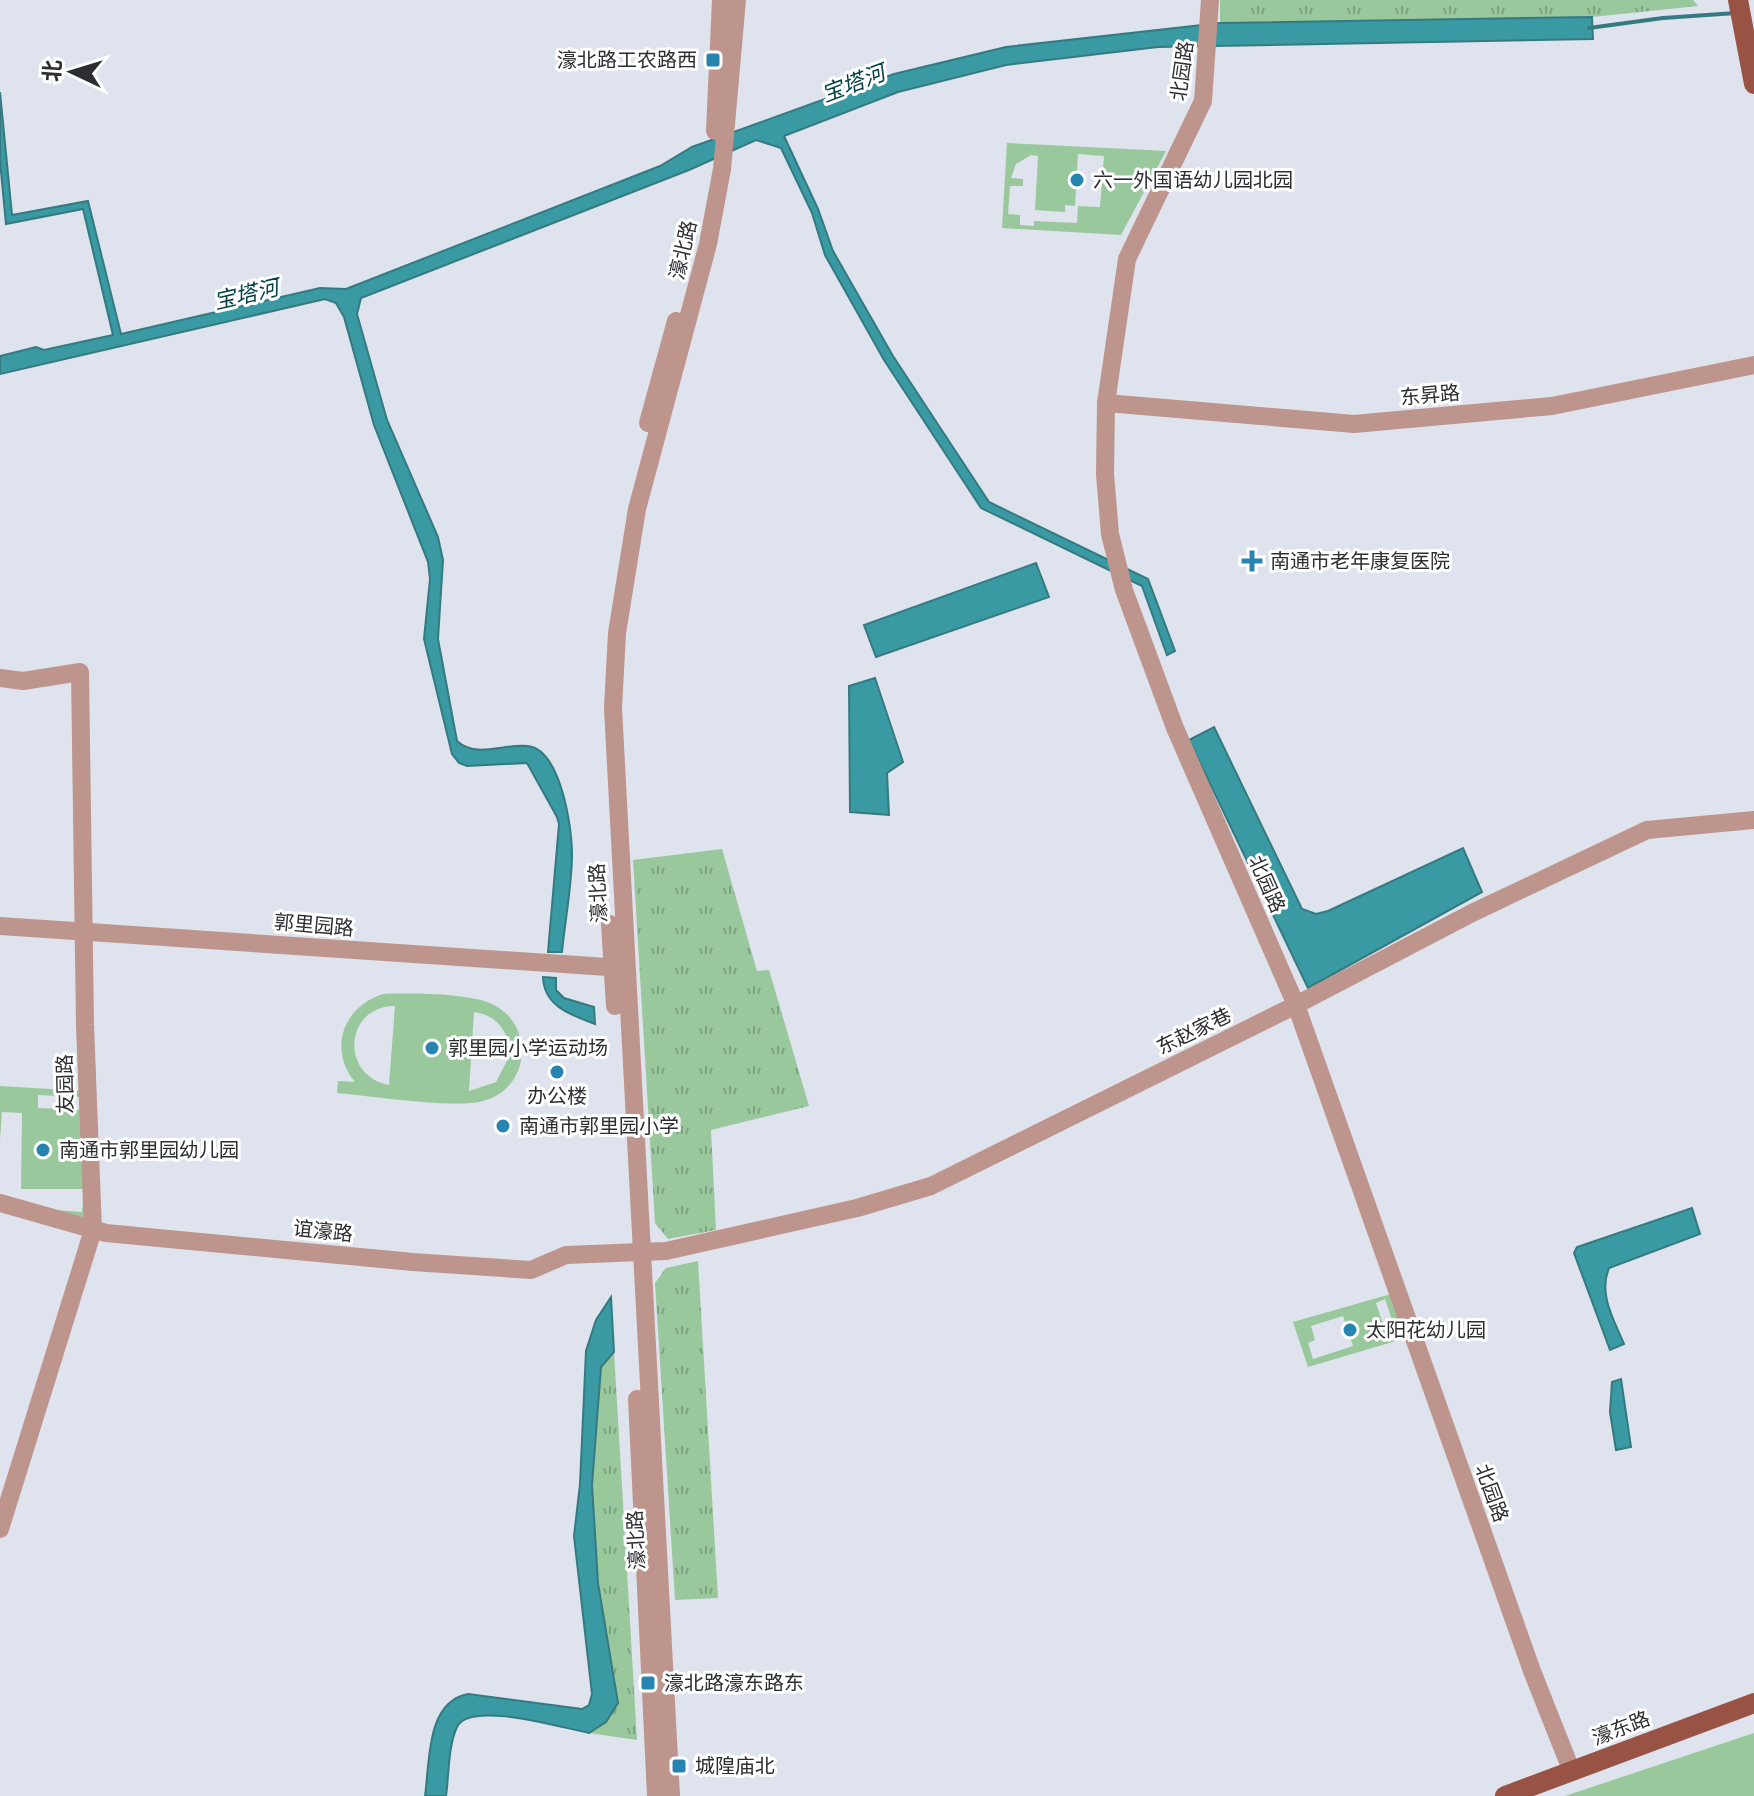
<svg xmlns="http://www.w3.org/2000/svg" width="1754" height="1796" viewBox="0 0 1754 1796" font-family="'Archivo Narrow','Noto Sans SC',sans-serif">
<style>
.grass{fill:url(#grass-tufts)}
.park{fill:#99c89c;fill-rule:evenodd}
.water{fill:#399aa3;stroke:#357a81;stroke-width:2}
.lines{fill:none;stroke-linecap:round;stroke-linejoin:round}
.stream{stroke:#357a81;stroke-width:4}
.minor{stroke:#bd958c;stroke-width:18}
.major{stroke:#985344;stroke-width:20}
.poi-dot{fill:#2784b1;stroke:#fff;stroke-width:3}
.labels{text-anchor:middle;stroke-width:6;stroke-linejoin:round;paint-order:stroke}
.poi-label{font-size:20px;fill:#2c2e32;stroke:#fff;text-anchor:start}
.street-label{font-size:20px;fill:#2c2e32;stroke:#fff}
.water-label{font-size:22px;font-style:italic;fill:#003f44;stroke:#fff}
</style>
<defs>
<pattern id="grass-tufts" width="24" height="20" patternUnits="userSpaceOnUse" patternTransform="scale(2)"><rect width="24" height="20" fill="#99c89c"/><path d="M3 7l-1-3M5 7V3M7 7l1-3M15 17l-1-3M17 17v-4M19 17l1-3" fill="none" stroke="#7da380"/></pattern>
</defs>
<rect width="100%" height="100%" fill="#dee3ed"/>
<g class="grass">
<path d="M1220 0H1693L1698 6 1592 17 1220 23Z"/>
<path d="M722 849 757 971 769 970 809 1106 711 1130 716 1230 668 1239 655 1223 633 860Z"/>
<path d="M698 1261 718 1598 675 1600 655 1283 666 1268Z"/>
<path d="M614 1352 637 1740 589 1733 606 1722 615 1680 598 1583 592 1485 601 1367Z"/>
</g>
<g class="park">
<path d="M1007 143 1166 151 1121 235 1002 228ZM1078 154 1104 156 1100 207 1078 206 1077 223 1034 221V226L1020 225V215L1008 214 1010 186H1023V179L1011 178 1016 164 1031 155 1038 156 1035 210 1065 212V205L1075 206Z"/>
<path d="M383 994C410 993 468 993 492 1004 536 1025 530 1089 483 1101 456 1109 370 1096 337 1093L338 1081 355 1082C328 1049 343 1007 383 994ZM394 1006H395L389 1085C340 1076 344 1007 394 1006ZM474 1012C497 1015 509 1031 510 1055L496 1082 469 1091Z"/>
<path d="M0 1086 84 1091 87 1218 41 1209 82 1212 84 1189H21L22 1113 2 1112 0 1140ZM38 1095 80 1097 79 1110 38 1108Z"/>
<path d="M1391 1294 1406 1338 1308 1367 1293 1322ZM1385 1299 1398 1338 1389 1342 1376 1303ZM1343 1316 1353 1346 1313 1359 1308 1343 1315 1340 1311 1326Z"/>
<path d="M1754 1733V1796H1565Z"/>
</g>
<g class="water">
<path d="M1592 17 1593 39 1158 47 1006 65 898 92 784 136 818 209 833 251 893 356 989 502 1148 579 1175 651 1167 655 1142 586 981 508 884 360 825 255 812 213 781 148 756 140 689 170 361 298 357 314 387 420 438 537 443 560 438 639 457 741C477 759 504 743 528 746 561 750 572 828 572 854 572 886 565 920 562 952H548L559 824 557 817 527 763 467 766 459 763 452 754 424 639 430 579 428 562 374 425 344 317 336 303 325 299 0 374V356L36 347 44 350 113 335 83 209 6 224 0 161V92L12 215 88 201 121 334 320 288 346 289 660 166 692 147 894 74 1006 47 1220 23Z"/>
<path d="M1036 563 1049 597 876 657 864 625Z"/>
<path d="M875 678 903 762 887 773 889 815 850 812 849 686Z"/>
<path d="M1214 727 1302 909 1316 914 1328 911 1463 848 1482 892 1308 988 1189 740Z"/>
<path d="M543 977 556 978V990L564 998 594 1007 595 1024C572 1015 544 1007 543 977Z"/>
<path d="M1692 1208 1700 1234 1609 1268C1598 1294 1614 1320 1624 1344L1610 1350 1574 1253 1577 1247Z"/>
<path d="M611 1297 614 1352 601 1367 592 1485 598 1583 618 1703 606 1722 589 1733C564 1728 469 1700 457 1727 448 1746 449 1775 446 1796H425C430 1761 426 1702 468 1694L582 1709 589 1705 592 1694 574 1536 580 1484 586 1351 596 1320Z"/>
<path d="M1621 1379 1631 1447 1616 1450 1610 1412 1612 1382Z"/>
</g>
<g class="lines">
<path class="stream" d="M1589 28 1663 18 1736 13"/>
<g class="minor">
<path d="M1210 0 1203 101 1127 259 1106 403 1105 474 1110 534 1124 590 1175 728 1296 1005 1532 1671 1572 1772"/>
<path d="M715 131 721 0"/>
<path d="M1106 403 1354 424 1552 406 1754 365"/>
<path d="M648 423 676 321"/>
<path d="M0 678 23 681 80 672 85 1025 93 1230 0 1529"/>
<path d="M610 924 615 1006"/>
<path d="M0 926 622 968"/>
<path d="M0 1203 106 1233 413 1262 531 1270 566 1255 666 1251 857 1208 931 1186 1296 1005 1472 913 1647 830 1754 820"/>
<path d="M637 1399 656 1796"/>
<path d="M671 1796 613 708 617 633 637 509 708 244 722 169 737 0"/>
</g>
<g class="major">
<path d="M1738 0 1754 84"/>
<path d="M1505 1796 1754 1703"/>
</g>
</g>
<g class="poi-dot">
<rect x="705" y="52" width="16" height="16" rx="4"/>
<circle cx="1077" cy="180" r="8"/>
<path d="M1248 549h8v8h8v8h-8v8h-8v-8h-8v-8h8z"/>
<circle cx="432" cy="1048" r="8"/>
<circle cx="557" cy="1072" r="8"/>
<circle cx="503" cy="1126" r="8"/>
<circle cx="43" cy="1150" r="8"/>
<circle cx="1350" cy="1330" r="8"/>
<rect x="640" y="1675" width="16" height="16" rx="4"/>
<rect x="671" y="1758" width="16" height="16" rx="4"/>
</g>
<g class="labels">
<g class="poi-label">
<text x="697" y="67" text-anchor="end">濠北路工农路西</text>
<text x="1093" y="187">六一外国语幼儿园北园</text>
<text x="1270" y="568">南通市老年康复医院</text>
<text x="448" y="1055">郭里园小学运动场</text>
<text x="557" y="1103" text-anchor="middle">办公楼</text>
<text x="519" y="1133">南通市郭里园小学</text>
<text x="59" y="1157">南通市郭里园幼儿园</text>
<text x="1366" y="1337">太阳花幼儿园</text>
<text x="664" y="1690">濠北路濠东路东</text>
<text x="695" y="1773">城隍庙北</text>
</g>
<g class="street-label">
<text transform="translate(1182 71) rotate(-82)" y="7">北园路</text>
<text transform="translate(683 250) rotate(-77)" y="7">濠北路</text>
<text transform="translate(1430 395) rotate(-5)" y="7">东昇路</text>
<text transform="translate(1267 884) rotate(66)" y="7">北园路</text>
<text transform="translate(598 893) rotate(-93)" y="7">濠北路</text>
<text transform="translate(314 925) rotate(5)" y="7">郭里园路</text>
<text transform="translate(1194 1031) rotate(-26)" y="7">东赵家巷</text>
<text transform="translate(65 1084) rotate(-91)" y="7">友园路</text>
<text transform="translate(323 1231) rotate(6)" y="7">谊濠路</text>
<text transform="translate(1492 1493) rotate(70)" y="7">北园路</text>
<text transform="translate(636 1540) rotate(-93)" y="7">濠北路</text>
<text transform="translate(1621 1728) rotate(-21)" y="7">濠东路</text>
</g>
<g class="water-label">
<text transform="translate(853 83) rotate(-21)" y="8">宝塔河</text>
<text transform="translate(246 294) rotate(-13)" y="8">宝塔河</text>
</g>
</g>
<g transform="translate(72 72) rotate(274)" stroke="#ffffff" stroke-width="6" paint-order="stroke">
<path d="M0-6L14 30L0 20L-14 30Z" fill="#2c2e32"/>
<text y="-12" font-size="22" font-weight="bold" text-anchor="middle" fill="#2c2e32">北</text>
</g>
</svg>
